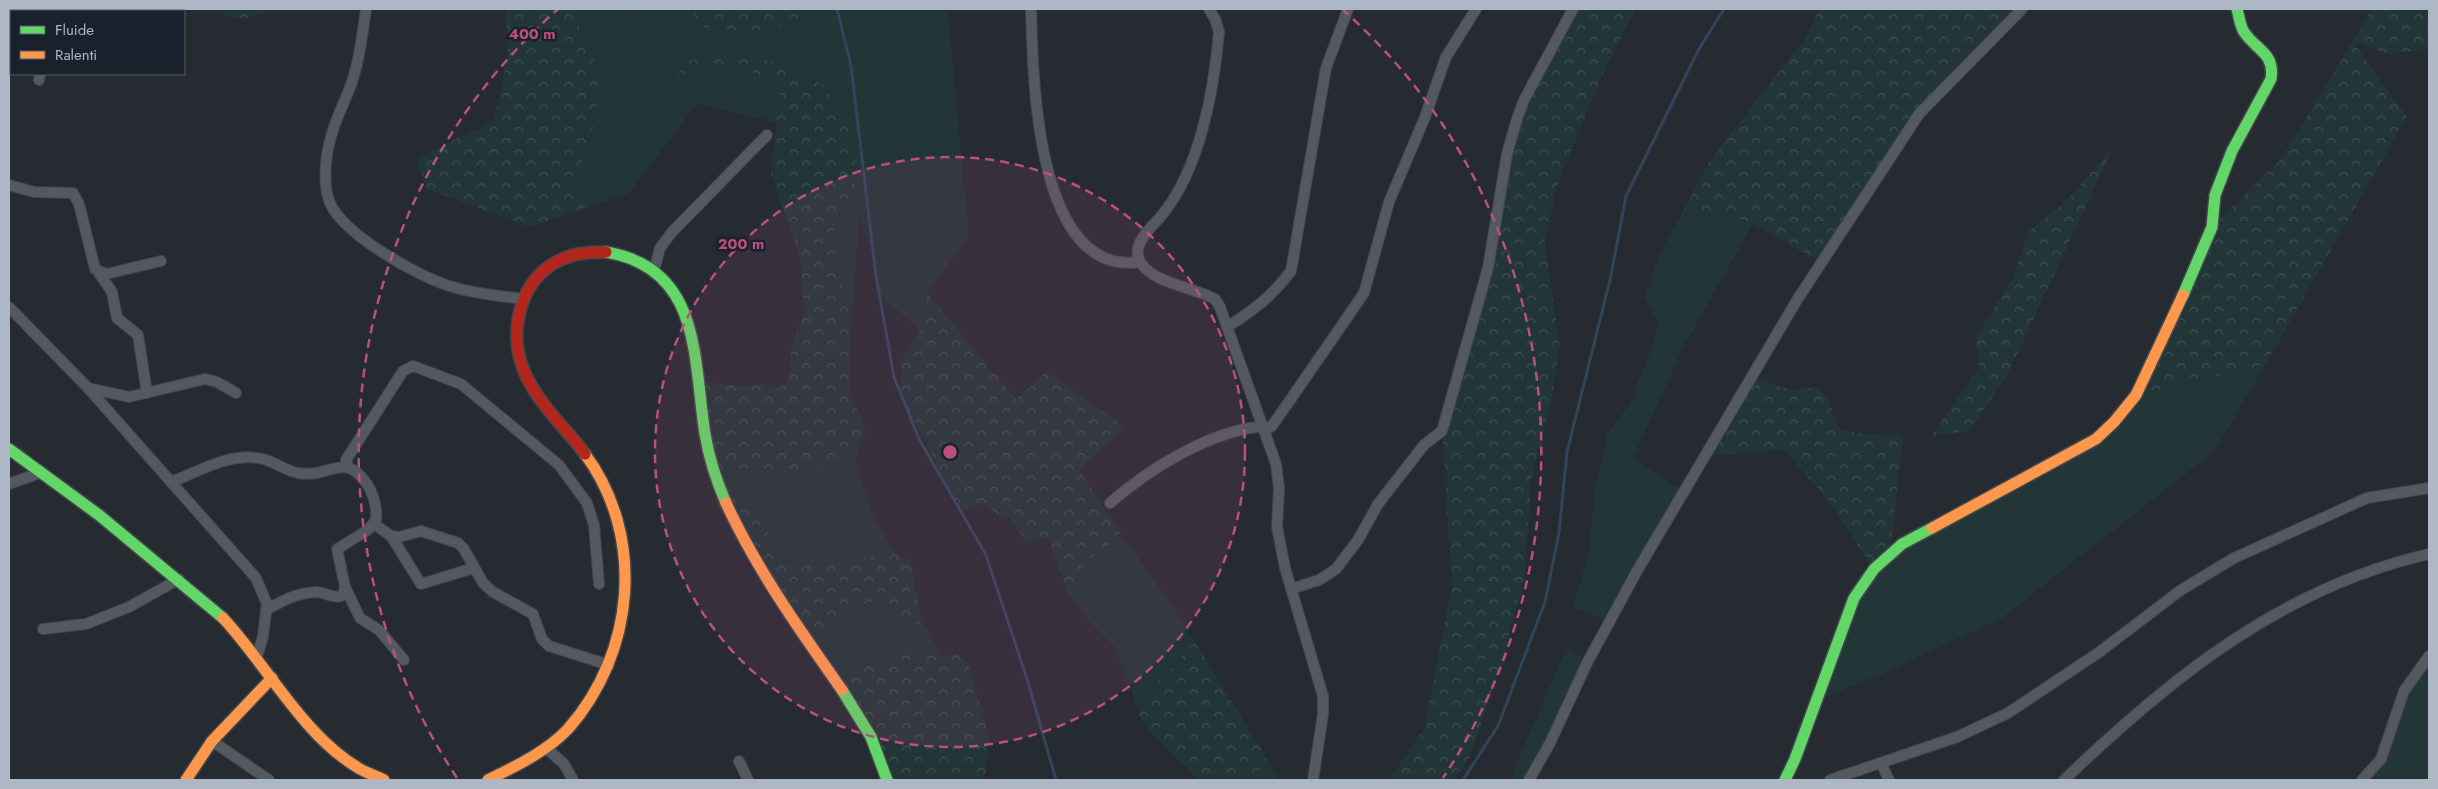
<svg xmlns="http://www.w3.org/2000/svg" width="2438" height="789" viewBox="0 0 2438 789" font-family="Jost,sans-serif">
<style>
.grass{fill:#223537}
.forest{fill:url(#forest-crowns)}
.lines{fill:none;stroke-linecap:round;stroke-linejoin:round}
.stream{stroke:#31445b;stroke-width:3}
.street-casing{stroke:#42474c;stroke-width:12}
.fast-casing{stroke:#42474c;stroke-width:14}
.slow-casing{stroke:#42474c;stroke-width:14}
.jam-casing{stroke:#42474c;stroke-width:14}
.street{stroke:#545960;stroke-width:10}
.fast{stroke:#63d668;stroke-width:11}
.slow{stroke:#ff974d;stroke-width:11}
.jam{stroke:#b3261e;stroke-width:11}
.ring{fill:none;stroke:#bb5080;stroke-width:2.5;stroke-dasharray:9 6}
.centre{fill:#bb5080;stroke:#18212c;stroke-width:2.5}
.ring-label{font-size:15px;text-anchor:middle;font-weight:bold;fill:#bb5080;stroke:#18212c;stroke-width:5;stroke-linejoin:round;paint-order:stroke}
</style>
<defs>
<pattern id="forest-crowns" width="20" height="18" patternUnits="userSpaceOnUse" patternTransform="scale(1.25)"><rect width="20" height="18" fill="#223537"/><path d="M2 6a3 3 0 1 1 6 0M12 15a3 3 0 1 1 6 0" fill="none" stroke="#3f5052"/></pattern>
</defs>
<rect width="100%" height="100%" fill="#252b31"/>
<g class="grass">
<path d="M575 9H618L621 12 640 9H690L703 27 795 23 806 9H951L948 13 969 237 927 293 919 330 880 294 874 257 859 217 852 322C844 299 828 259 832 235 835 219 845 203 853 189L817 82 805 84 792 73 727 54 675 77 707 68 747 70 775 84 783 102 766 120 698 103 629 193 592 206 572 192 596 119 592 46 581 36Z"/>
<path d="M1682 214 1730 215 1753 224 1685 344 1633 458 1683 492 1609 622 1573 607 1589 551 1594 493 1607 435 1629 405 1650 352 1658 322 1645 297C1653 266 1664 241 1682 214Z"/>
<path d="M2265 365 2215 451 2002 618 1889 671 1816 701 1847 613 1902 544 2079 450 2136 395Z"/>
<path d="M866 431 855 461 874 518 895 553 798 567C775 556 770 538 761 515L724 498 715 477 733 469 799 470 849 448Z"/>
<path d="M1121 534 1174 608 1195 642 1143 698 1139 714 1128 679 1114 646 1088 620 1068 592 1089 559Z"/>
<path d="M879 602C892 613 900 624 919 624L921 618 941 654 937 656 915 652 844 693 804 637 829 628 867 603Z"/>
<path d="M1567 647 1587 663 1529 780H1513L1516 765Z"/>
<path d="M2429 656V780H2365L2374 769 2404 691Z"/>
<path d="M1269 762 1280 780H1250Z"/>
</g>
<g class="forest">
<path d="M221 9H270C257 16 231 27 221 9Z"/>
<path d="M505 9H575L581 36 592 46 598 82 596 119 572 192 592 206 530 227 427 189 416 159 494 120 508 55Z"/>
<path d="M690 9H806L795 23 753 33 703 27Z"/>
<path d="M1573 9H1636L1604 71 1556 189 1545 242 1560 348 1551 402 1531 482 1525 575 1502 662 1471 755 1454 780H1389L1424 729 1452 587 1442 431 1488 268 1516 122Z"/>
<path d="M1820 9H2022L1919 114 1822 263 1753 224 1730 215 1682 214 1710 160 1803 41Z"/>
<path d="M2372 9H2429V49L2388 54 2353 42 2407 117 2265 365 2136 395 2212 227 2281 159Z"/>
<path d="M727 54C763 57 777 60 805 84L817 82 827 88 848 130 859 168 853 189 837 218 832 236 843 297 852 322 849 388 866 431 849 448 828 462 799 470 734 469 715 477 698 382 742 386 761 384 777 388 784 385 790 373 791 348 804 314 801 260 771 173 776 123 766 120 783 102 775 84 747 70 707 68 674 78 690 61Z"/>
<path d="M2114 146 2006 378 1969 431 1931 436 1979 368 1976 337 2013 278 2029 231 2067 200Z"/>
<path d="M927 293 1016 399 1047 372 1125 427 1079 470 1121 534 1089 559 1068 592 1048 538 1027 543 1009 516 1001 518 984 503 960 512 919 429 900 398 901 360 919 330Z"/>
<path d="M1751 376 1793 391 1815 387 1828 398 1838 428 1855 433 1903 436 1890 555 1874 569 1827 499 1784 450 1704 456Z"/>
<path d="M724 498H743C749 504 759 510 762 518 773 540 772 555 797 567L895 553 911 562 921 618 919 624C900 624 892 613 879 602L867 603 829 628 804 637Z"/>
<path d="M1195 642 1269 762 1250 780H1199L1147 728 1139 714 1143 698Z"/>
<path d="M915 652 937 656 956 654 968 663 989 737 988 759 984 780H887L844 693 848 674 866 665Z"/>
</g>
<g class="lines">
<g class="stream">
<path d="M837 9 851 66 876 276 894 377 919 439 986 555 1027 679 1056 780"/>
<path d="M1463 780 1498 726 1545 602 1559 533 1567 452 1610 280 1626 196 1699 49 1724 9"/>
</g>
<defs>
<g id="street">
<path d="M366 9C362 36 359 65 349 90 340 112 331 130 327 154 325 169 324 189 330 203 344 235 420 278 453 287 476 294 500 296 524 299"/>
<path d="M1031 9C1033 76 1035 277 1140 262"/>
<path d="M1209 9 1215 19 1219 32C1214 90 1200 169 1162 215 1153 226 1132 243 1139 259 1148 283 1195 287 1215 299L1220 307 1276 464 1279 488 1277 527 1285 568 1323 696V714L1313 780"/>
<path d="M51 11 52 9"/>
<path d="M39 80 40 74"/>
<path d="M9 185 34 192 73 193 79 204 95 269 106 274 161 261"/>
<path d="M654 271 660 248 672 232 767 135"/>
<path d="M99 273 112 292 117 318 138 335 147 393"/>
<path d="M9 307 88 388 256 578 267 604 263 636 257 657"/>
<path d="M1227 327C1254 310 1271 297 1291 271L1326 68 1348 9"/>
<path d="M88 388 129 397 205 379 217 382 236 393"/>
<path d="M1265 430 1272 426 1286 406 1364 293 1389 202 1425 117 1446 57 1476 9"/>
<path d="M348 467 346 460 403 371 413 366 461 384 559 465 587 503 594 525 599 584"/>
<path d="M171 482C200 471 232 451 263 459 275 462 286 471 298 473 330 479 344 450 367 484 374 495 377 507 376 520L368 530 337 549 345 587 343 595C335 600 325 592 316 592 296 593 282 601 266 610"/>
<path d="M9 484 42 472"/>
<path d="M1110 503C1150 468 1210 431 1264 426"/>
<path d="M374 524 391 536 399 537 421 531 458 543 464 549 483 583 493 592 533 614 542 639 549 646 609 665"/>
<path d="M391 536 421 584 474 568"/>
<path d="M345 587 360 618 379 630 404 660"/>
<path d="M1291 589 1319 580 1336 569 1358 540 1378 504 1424 445 1442 431 1488 268 1507 154 1516 122 1524 100 1573 9"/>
<path d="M43 629 86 624 129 607 179 579"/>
<path d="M212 741 269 780"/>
<path d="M546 748 564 764 573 780"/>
<path d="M739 761 748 780"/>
<path d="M1881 763 1889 780"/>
<path d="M1529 780 1550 743 1587 663 1637 571 1797 300 1919 114 2022 9"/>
<path d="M1830 780 1957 737 2008 713 2098 653 2181 590 2234 558 2367 498 2429 488"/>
<path d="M2064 780C2170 678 2283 587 2429 554"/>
<path d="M2362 780 2381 759 2404 691 2429 656"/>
</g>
<g id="fast">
<path d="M606 252C702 268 693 359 705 434 709 458 716 480 726 503"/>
<path d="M2183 295 2212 227 2215 195 2232 151 2271 79C2275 53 2257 51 2244 32 2240 26 2239 16 2237 9"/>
<path d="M9 449 99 515 223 618"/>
<path d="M842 690 871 737 887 780"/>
<path d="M1785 780 1795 759 1854 598 1874 569 1902 544 1932 528"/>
</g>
<g id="slow">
<path d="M726 503C757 570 799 629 842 690"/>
<path d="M1932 528 2096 439 2114 422 2136 395 2183 295"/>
<path d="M223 618C267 665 303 736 360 769 367 773 376 776 384 780"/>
<path d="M186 780 212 741 272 678"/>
<path d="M488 780C516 766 546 752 568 729 635 653 646 537 585 454"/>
</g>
<path id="jam" d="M585 454C565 427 537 403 524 371 508 333 519 281 558 261 573 253 589 252 606 252"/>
</defs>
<use href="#street" class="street-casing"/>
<use href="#fast" class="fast-casing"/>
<use href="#slow" class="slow-casing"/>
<use href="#jam" class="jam-casing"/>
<use href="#street" class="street"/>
<use href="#fast" class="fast"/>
<use href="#slow" class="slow"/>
<use href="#jam" class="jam"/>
</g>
<circle cx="950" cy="452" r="295" fill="#bb5080" fill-opacity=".12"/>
<g class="ring">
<circle cx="950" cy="452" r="295"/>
<path d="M457 778A591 591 0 0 1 558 9M1342 9A591 591 0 0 1 1443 778"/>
</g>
<circle cx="950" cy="452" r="8" class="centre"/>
<g class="ring-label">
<text x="532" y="39">400 m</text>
<text x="741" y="249">200 m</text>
</g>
<rect width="2438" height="789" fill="none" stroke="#adb7c5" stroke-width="20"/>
<rect x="10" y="10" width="175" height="65" fill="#18212c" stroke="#545d69"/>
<rect x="20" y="26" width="25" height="8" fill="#63d668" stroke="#545d69"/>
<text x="55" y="35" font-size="15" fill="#adb7c5">Fluide</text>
<rect x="20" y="51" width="25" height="8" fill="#ff974d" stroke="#545d69"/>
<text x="55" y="60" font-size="15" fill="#adb7c5">Ralenti</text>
</svg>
